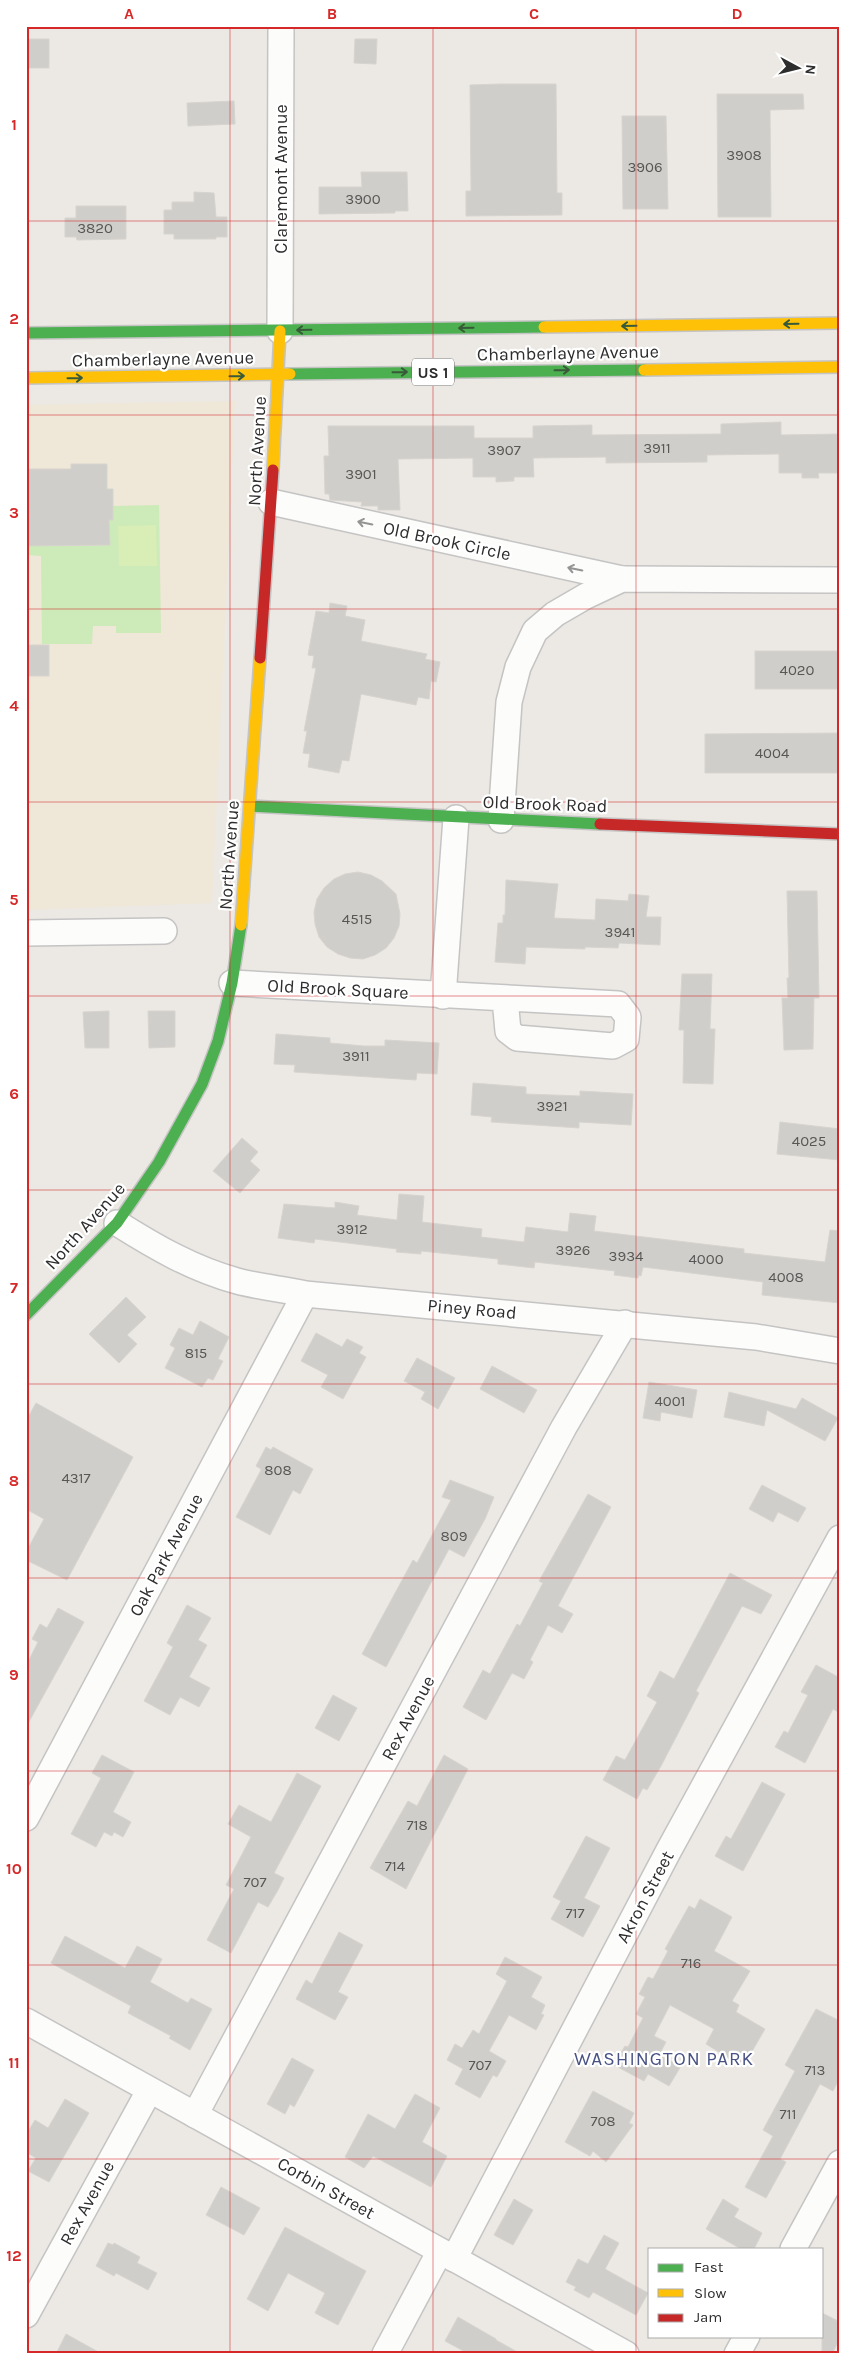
<svg xmlns="http://www.w3.org/2000/svg" width="866" height="2380" viewBox="0 0 866 2380" font-family="Karla,sans-serif">
<style>
.education{fill:#efe7d7}
.green{fill:#cdeab9}
.pitch{fill:#d9eeb6}
.building{fill:#d0ceca;stroke:#d7d4cf}
.lines{fill:none;stroke-linecap:round;stroke-linejoin:round}
.street-casing{stroke:#c5c4c4;stroke-width:28}
.fast-casing{stroke:#c5c4c4;stroke-width:14}
.slow-casing{stroke:#c5c4c4;stroke-width:14}
.jam-casing{stroke:#c5c4c4;stroke-width:14}
.street{stroke:#fcfcfb;stroke-width:25}
.fast{stroke:#4caf50;stroke-width:11}
.slow{stroke:#ffc107;stroke-width:11}
.jam{stroke:#c62828;stroke-width:11}
.oneway{stroke:#385a39}
.oneway2{stroke:#949494}
.grid{fill:none;stroke:#d62828;stroke-width:1;stroke-opacity:0.55}
.labels{text-anchor:middle;stroke-width:4.5;stroke-linejoin:round;paint-order:stroke}
.number-label{font-size:15px;fill:#585756}
.shield{fill:#fff;stroke:#6c6c6c;stroke-width:1}
.shield-label{font-size:16px;font-weight:bold;fill:#2d2d2d}
.street-label{font-size:18px;fill:#2d2d2d;stroke:#fff}
.neighbourhood-label{font-size:19px;letter-spacing:1px;fill:#485284;stroke:#fff}
.neatline{fill:none;stroke:#d62828;stroke-width:2}
.grid-label{font-size:16px;text-anchor:middle;font-weight:bold;fill:#d62828}
</style>
<rect width="100%" height="100%" fill="#ece8e3"/>
<path class="education" d="M235 401 212 903 26 910V405Z"/>
<path class="green" d="M159 505 161 633H116V626H93L92 644H42L41 556 27 555V542H72V546L110 545 109 520H113V506Z"/>
<path class="pitch" d="M156 525 157 566H119L118 526Z"/>
<g class="building">
<rect x="26" y="39" width="23" height="29"/>
<path d="M355 39H377L376 64 354 63Z"/>
<path d="M500 84H556L557 193H562V215L466 216V191H471L470 85Z"/>
<path d="M717 94H803L804 109 770 110 771 217H718Z"/>
<path d="M234 101 235 124 188 126 187 103Z"/>
<path d="M622 116H666L668 209H623Z"/>
<path d="M361 172H407L408 211H395V213L319 214V187H362Z"/>
<path d="M194 192 214 193 216 217H227V237H216V239H174V234H164V210H172V202H194Z"/>
<path d="M76 206H126V239L77 240 76 237H65V218H76Z"/>
<path d="M781 422V435L840 434V473H818L819 478H802V473H779V454L707 455V462L606 463V457L533 458 534 477H514V481L496 482V477H473V458L398 459 400 510H378V506H361L362 502 330 500 329 494H325L324 456H329L328 426H474V438H533V426L592 425V435L721 434V424Z"/>
<path d="M71 464H107V489H113V520H109L110 545 26 546V469H71Z"/>
<path d="M330 603 347 606 345 616 365 620 361 641 427 654 425 659 440 662 436 682 431 681 429 699 418 697 416 705 361 694 349 761 342 760 339 773 308 767 310 754 303 753 307 731H304L316 668H312L314 656 308 655 316 611 329 613Z"/>
<rect x="26" y="645" width="23" height="31"/>
<rect x="755" y="651" width="85" height="38"/>
<path d="M840 733V773H705V734Z"/>
<path d="M358 872 371 875 382 881 396 894 400 914 399 926 394 938 386 948 375 955 363 959 350 958 338 954 327 947 319 937 315 924 314 912 317 899 324 888 334 879 345 874Z"/>
<path d="M506 880 558 884 554 918 595 920 596 899 628 901 629 894 649 896 646 917H661L660 945 619 943 618 948 585 947V949L526 947 525 964 495 962 498 923H503V915H505Z"/>
<path d="M787 891H817L819 998H814L813 1049 784 1050 782 998H788L787 978H789Z"/>
<path d="M682 974H712L710 1029H715L713 1084 683 1083 684 1030H679Z"/>
<path d="M109 1011V1048H85L83 1012Z"/>
<path d="M148 1011H175V1047L149 1048Z"/>
<path d="M276 1034 330 1038V1043L364 1046H385V1040L439 1043 437 1074 417 1073 416 1080 294 1072 295 1065 274 1064Z"/>
<path d="M473 1083 526 1087V1094L580 1096V1091L633 1094 631 1125 579 1122V1128L491 1122 492 1117 471 1115Z"/>
<path d="M780 1122 840 1129V1160L777 1154Z"/>
<path d="M242 1138 258 1152 250 1161 260 1170 240 1193 213 1171Z"/>
<path d="M399 1194 424 1196 422 1222 482 1229 481 1237 524 1242 526 1227 568 1232 570 1213 596 1216 594 1231 744 1249V1253L825 1262 830 1230 840 1231V1303L762 1295 763 1282 643 1267 641 1276 639 1275 638 1278 614 1275 615 1271 535 1262 534 1268 498 1264V1259L421 1251V1254L396 1252 397 1249 315 1239 314 1243 278 1238 284 1204 335 1208V1202L359 1206 357 1215 397 1220Z"/>
<path d="M126 1297 146 1317 127 1335 137 1344 119 1363 89 1334Z"/>
<path d="M200 1321 229 1337 218 1359 223 1361 213 1380 208 1378 202 1387 165 1368 175 1348 170 1345 179 1328 193 1335Z"/>
<path d="M316 1333 342 1347 347 1339 363 1347 359 1353 366 1357 343 1399 321 1387 328 1375 301 1361Z"/>
<path d="M417 1358 455 1378 438 1409 421 1399 425 1392 404 1381Z"/>
<path d="M492 1366 537 1390 524 1413 480 1389Z"/>
<path d="M649 1382 697 1390 692 1418 661 1412 660 1421 643 1418Z"/>
<path d="M729 1392 796 1409 802 1398 838 1418 825 1441 767 1410 764 1426 724 1417Z"/>
<path d="M36 1403 133 1457 67 1580 26 1560V1552L44 1519 26 1509V1421Z"/>
<path d="M266 1447 271 1450 273 1447 313 1469 300 1494 293 1490 270 1535 236 1517 260 1472 261 1469 256 1466Z"/>
<path d="M450 1480 494 1497 485 1519 464 1557 449 1549 386 1667 362 1654 413 1560 417 1563 451 1500 442 1497Z"/>
<path d="M762 1485 806 1508 798 1522 778 1512 773 1522 749 1509Z"/>
<path d="M588 1494 611 1507 558 1606 573 1614 562 1633 548 1625 530 1660 533 1662 524 1679 512 1673 486 1720 463 1707 483 1670 490 1674 517 1624 520 1626 543 1583 539 1581Z"/>
<path d="M730 1573 772 1595 761 1614 742 1606 696 1691 699 1693 661 1766 647 1790 643 1788 637 1799 603 1780 616 1756 625 1760 657 1702 647 1696 660 1671 674 1679Z"/>
<path d="M187 1605 211 1618 198 1640 207 1645 189 1677 210 1688 199 1707 180 1697 170 1715 144 1701 173 1647 167 1643Z"/>
<path d="M58 1608 84 1622 26 1727V1666L38 1642 32 1639 40 1624 47 1628Z"/>
<path d="M816 1665 840 1678V1713L833 1709 805 1763 775 1747 784 1731 788 1733 808 1695 801 1692Z"/>
<path d="M333 1695 357 1708 339 1741 315 1728Z"/>
<path d="M102 1755 134 1772 113 1812 131 1822 123 1837 114 1832 112 1836 104 1832 96 1847 71 1834 101 1778 92 1773Z"/>
<path d="M444 1755 468 1769 406 1889 370 1868 408 1801 417 1806Z"/>
<path d="M297 1773 321 1786 274 1873 284 1878 278 1890 268 1907 258 1902 231 1953 207 1940 234 1889 226 1885 251 1837 228 1824 239 1805 271 1822Z"/>
<path d="M762 1782 785 1794 743 1871 715 1856 726 1836 731 1839Z"/>
<path d="M586 1836 610 1848 584 1898 600 1906 583 1937 551 1919 561 1901 553 1897Z"/>
<path d="M700 1899 732 1917 714 1951 750 1971 732 2001 739 2005 736 2012 765 2029 743 2067 706 2044 714 2029 670 2005 654 2036 666 2042 659 2055 681 2066 669 2086 648 2074 644 2081 614 2065 625 2046 628 2047 643 2018 636 2014 645 1997 639 1994 648 1977 653 1979 668 1951 665 1949 689 1906 695 1909Z"/>
<path d="M339 1932 363 1945 338 1992 348 1997 335 2020 296 1999 306 1980 312 1984Z"/>
<path d="M65 1936 125 1968 137 1946 162 1959 150 1982 188 2003 191 1998 212 2009 190 2050 169 2038 171 2036 128 2013 131 2006 51 1963Z"/>
<path d="M505 1957 542 1977 531 1997 545 2005 541 2014 544 2015 536 2030 509 2015 489 2051 506 2061 497 2077 493 2075 480 2098 455 2084 463 2069 447 2060 455 2044 462 2048 473 2030 479 2034 507 1981 496 1974Z"/>
<path d="M816 2009 840 2021V2077L833 2091 820 2084 780 2159 786 2162 766 2198 745 2187 773 2136 763 2130 795 2071 785 2065Z"/>
<path d="M292 2058 314 2070 294 2107 290 2104 285 2114 267 2104Z"/>
<path d="M593 2091 634 2113 629 2123 633 2125 606 2162 593 2151 590 2156 565 2142Z"/>
<path d="M415 2094 440 2108 422 2142 447 2156 431 2187 373 2156 364 2168 345 2157 368 2114 395 2129Z"/>
<path d="M65 2099 89 2113 49 2182 28 2171 36 2158 26 2152V2135L35 2120 48 2128Z"/>
<path d="M221 2187 260 2208 244 2235 206 2215Z"/>
<path d="M514 2199 533 2210 513 2245 494 2235Z"/>
<path d="M723 2199 739 2209 734 2217 762 2233 754 2249H741L706 2229Z"/>
<path d="M285 2227 366 2271 338 2325 315 2313 325 2293 288 2273 268 2311 247 2299Z"/>
<path d="M604 2235 619 2243 605 2269 648 2293 636 2315 593 2292 589 2298 574 2290 576 2287 566 2282 578 2259 588 2264Z"/>
<path d="M108 2243 113 2245 114 2243 140 2257 137 2263 157 2273 148 2290 116 2273 114 2276 96 2266Z"/>
<path d="M822 2313 840 2322V2338L832 2354H822Z"/>
<path d="M458 2317 496 2339V2340L521 2354H469L445 2341Z"/>
<path d="M66 2334 102 2354H56Z"/>
</g>
<g class="lines">
<defs>
<g id="street">
<path d="M280 331 281 26"/>
<path d="M271 502 622 579"/>
<path d="M501 820 509 702 518 667 535 631 555 614 586 596 622 579 840 580"/>
<path d="M26 933 164 931"/>
<path d="M232 983 618 1004 628 1017 626 1039 613 1046 517 1038 508 1031 505 999"/>
<path d="M443 996 456 818"/>
<path d="M117 1223C155 1247 193 1269 237 1281 259 1287 283 1289 305 1294L756 1337 840 1351"/>
<path d="M26 1818 305 1294"/>
<path d="M26 2021 626 2354"/>
<path d="M195 2115 564 1427 625 1323"/>
<path d="M793 2249 840 2163"/>
<path d="M454 2259 669 1850 840 1538"/>
<path d="M26 2315 149 2091"/>
<path d="M385 2354 440 2251"/>
<path d="M737 2354 747 2336"/>
</g>
<g id="fast">
<path d="M26 333 544 327"/>
<path d="M290 374 644 370"/>
<path d="M250 806 600 824"/>
<path d="M26 1315 117 1223 159 1162 202 1084 218 1041 232 983 241 925"/>
</g>
<g id="slow">
<path d="M544 327 840 323"/>
<path d="M644 370 840 367"/>
<path d="M26 378 290 374"/>
<path d="M273 470 280 331"/>
<path d="M241 925 260 658"/>
</g>
<g id="jam">
<path d="M260 658 273 470"/>
<path d="M600 824 840 834"/>
</g>
</defs>
<use href="#street" class="street-casing"/>
<use href="#fast" class="fast-casing"/>
<use href="#slow" class="slow-casing"/>
<use href="#jam" class="jam-casing"/>
<use href="#street" class="street"/>
<use href="#fast" class="fast"/>
<use href="#slow" class="slow"/>
<use href="#jam" class="jam"/>
</g>
<defs><path id="oneway-shaft" d="M-6 0H5M1.5-3L5.5 0L1.5 3" fill="none" stroke-width="1.6" stroke-linecap="round" stroke-linejoin="round" transform="scale(1.25)"/></defs>
<g class="oneway">
<use href="#oneway-shaft" transform="translate(791 324) rotate(179)"/>
<use href="#oneway-shaft" transform="translate(629 326) rotate(179)"/>
<use href="#oneway-shaft" transform="translate(466 328) rotate(179)"/>
<use href="#oneway-shaft" transform="translate(304 330) rotate(179)"/>
<use href="#oneway-shaft" transform="translate(562 370) rotate(-1)"/>
<use href="#oneway-shaft" transform="translate(400 372) rotate(-1)"/>
<use href="#oneway-shaft" transform="translate(237 376) rotate(-1)"/>
<use href="#oneway-shaft" transform="translate(75 378) rotate(-1)"/>
</g>
<g class="oneway2">
<use href="#oneway-shaft" transform="translate(365 523) rotate(-168)"/>
<use href="#oneway-shaft" transform="translate(575 569) rotate(-168)"/>
</g>
<path class="grid" d="M230 26V2354M433 26V2354M636 26V2354M26 221H840M26 415H840M26 609H840M26 802H840M26 996H840M26 1190H840M26 1384H840M26 1578H840M26 1771H840M26 1965H840M26 2159H840"/>
<g class="labels">
<g class="number-label">
<text x="744" y="160">3908</text>
<text x="645" y="172">3906</text>
<text x="363" y="204">3900</text>
<text x="95" y="233">3820</text>
<text x="657" y="453">3911</text>
<text x="504" y="455">3907</text>
<text x="361" y="479">3901</text>
<text x="797" y="675">4020</text>
<text x="772" y="758">4004</text>
<text x="357" y="924">4515</text>
<text x="620" y="937">3941</text>
<text x="356" y="1061">3911</text>
<text x="552" y="1111">3921</text>
<text x="809" y="1146">4025</text>
<text x="352" y="1234">3912</text>
<text x="573" y="1255">3926</text>
<text x="626" y="1261">3934</text>
<text x="706" y="1264">4000</text>
<text x="786" y="1282">4008</text>
<text x="196" y="1358">815</text>
<text x="670" y="1406">4001</text>
<text x="278" y="1475">808</text>
<text x="76" y="1483">4317</text>
<text x="454" y="1541">809</text>
<text x="417" y="1830">718</text>
<text x="395" y="1871">714</text>
<text x="255" y="1887">707</text>
<text x="575" y="1918">717</text>
<text x="691" y="1968">716</text>
<text x="480" y="2070">707</text>
<text x="815" y="2075">713</text>
<text x="788" y="2119">711</text>
<text x="603" y="2126">708</text>
</g>
<rect class="shield" x="412" y="358.5" width="42" height="27" rx="4"/>
<g class="shield-label">
<text x="433" y="378">US 1</text>
</g>
<g class="street-label">
<text transform="translate(281 179) rotate(-90)" y="6">Claremont Avenue</text>
<text transform="translate(568 353) rotate(-1)" y="6">Chamberlayne Avenue</text>
<text transform="translate(163 359) rotate(-1)" y="6">Chamberlayne Avenue</text>
<text transform="translate(257 451) rotate(-87)" y="6">North Avenue</text>
<text transform="translate(447 541) rotate(12)" y="6">Old Brook Circle</text>
<text transform="translate(545 804) rotate(2)" y="6">Old Brook Road</text>
<text transform="translate(229 855) rotate(-86)" y="6">North Avenue</text>
<text transform="translate(338 989) rotate(3)" y="6">Old Brook Square</text>
<text transform="translate(85 1226) rotate(-48)" y="6">North Avenue</text>
<text transform="translate(472 1309) rotate(5)" y="6">Piney Road</text>
<text transform="translate(166 1555) rotate(-62)" y="6">Oak Park Avenue</text>
<text transform="translate(408 1718) rotate(-62)" y="6">Rex Avenue</text>
<text transform="translate(645 1897) rotate(-62)" y="6">Akron Street</text>
<text transform="translate(326 2188) rotate(29)" y="6">Corbin Street</text>
<text transform="translate(87 2203) rotate(-61)" y="6">Rex Avenue</text>
</g>
<g class="neighbourhood-label">
<text x="664" y="2065">WASHINGTON PARK</text>
</g>
</g>
<rect width="866" height="2380" fill="none" stroke="#ffffff" stroke-width="55"/>
<rect x="648" y="2248" width="175" height="90" fill="#ffffff" stroke="#ababab"/>
<rect x="658" y="2264" width="25" height="8" fill="#4caf50" stroke="#ababab"/>
<text x="694" y="2272" font-size="15" fill="#2d2d2d">Fast</text>
<rect x="658" y="2289" width="25" height="8" fill="#ffc107" stroke="#ababab"/>
<text x="694" y="2298" font-size="15" fill="#2d2d2d">Slow</text>
<rect x="658" y="2314" width="25" height="8" fill="#c62828" stroke="#ababab"/>
<text x="694" y="2322" font-size="15" fill="#2d2d2d">Jam</text>
<g transform="translate(798 68) rotate(97)" stroke="#ffffff" stroke-width="4" paint-order="stroke">
<path d="M0-4L9 19L0 12L-9 19Z" fill="#2d2d2d"/>
<text y="-8" font-size="14" font-weight="bold" text-anchor="middle" fill="#2d2d2d">N</text>
</g>
<rect x="28" y="28" width="810" height="2324" class="neatline"/>
<g class="grid-label">
<text x="129" y="19">A</text>
<text x="332" y="19">B</text>
<text x="534" y="19">C</text>
<text x="737" y="19">D</text>
<text x="14" y="130">1</text>
<text x="14" y="324">2</text>
<text x="14" y="518">3</text>
<text x="14" y="711">4</text>
<text x="14" y="905">5</text>
<text x="14" y="1099">6</text>
<text x="14" y="1293">7</text>
<text x="14" y="1486">8</text>
<text x="14" y="1680">9</text>
<text x="14" y="1874">10</text>
<text x="14" y="2068">11</text>
<text x="14" y="2261">12</text>
</g>
</svg>
